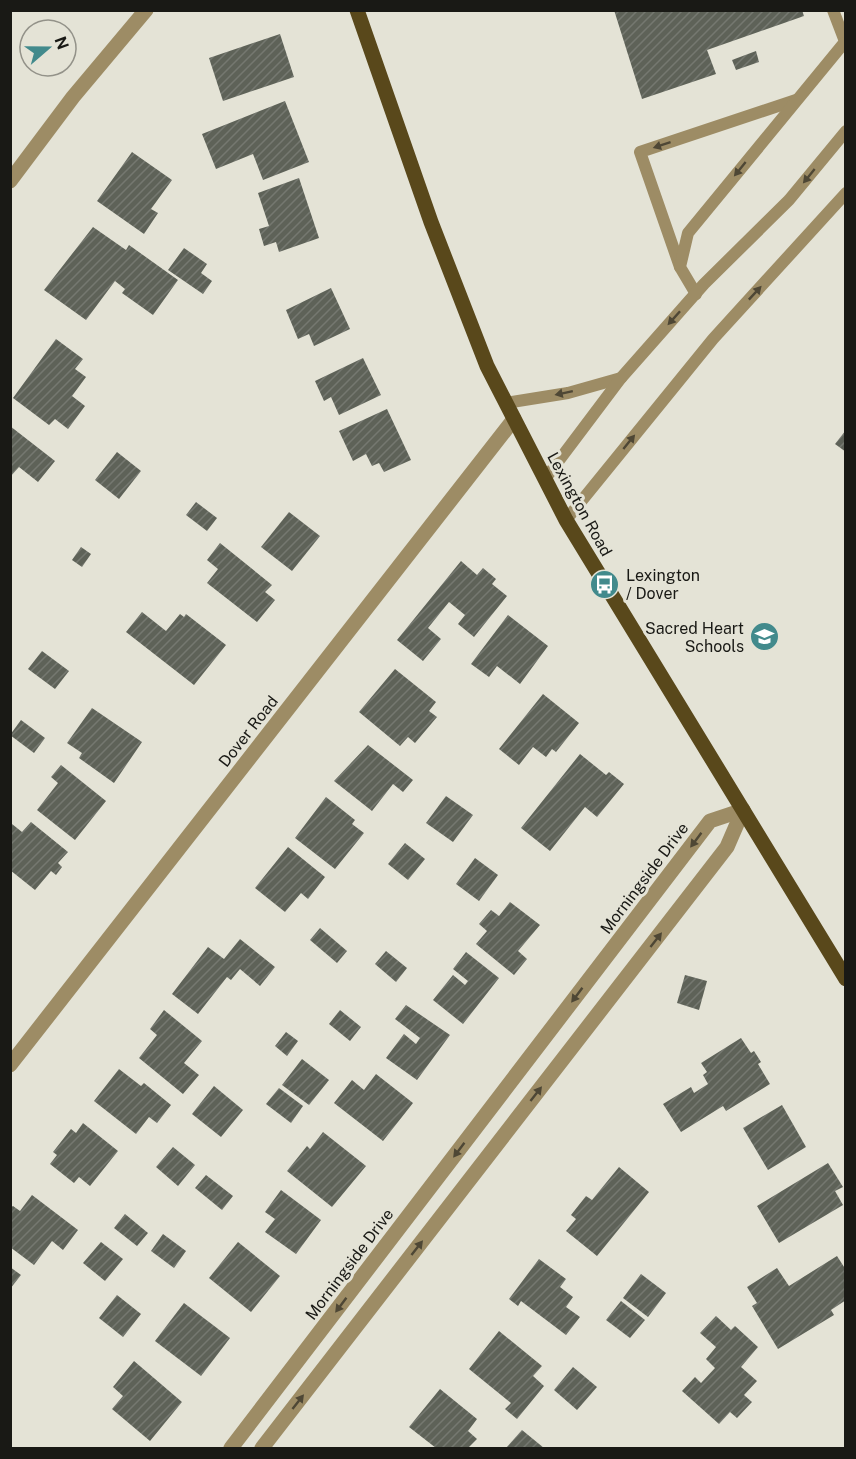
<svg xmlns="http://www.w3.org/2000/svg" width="856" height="1459" viewBox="0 0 856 1459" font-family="'Public Sans',sans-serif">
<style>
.building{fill:url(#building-hatch)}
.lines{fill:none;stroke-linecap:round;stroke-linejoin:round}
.lane{stroke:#9d8c65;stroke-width:12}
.street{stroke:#9d8c65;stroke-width:15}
.primary{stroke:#59481b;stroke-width:15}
.oneway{fill:#4e4735}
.labels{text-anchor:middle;stroke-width:6;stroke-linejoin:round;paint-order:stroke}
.street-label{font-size:16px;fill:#191915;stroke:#e4e3d6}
.poi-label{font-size:16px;fill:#191915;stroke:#e4e3d6;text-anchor:start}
</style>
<defs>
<pattern id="building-hatch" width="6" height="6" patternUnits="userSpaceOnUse" patternTransform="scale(1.5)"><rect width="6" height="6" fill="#5e6258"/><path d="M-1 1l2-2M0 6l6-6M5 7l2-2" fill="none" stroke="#757870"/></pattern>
</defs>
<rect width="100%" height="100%" fill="#e4e3d6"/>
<g class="building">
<path d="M614 10H802L804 16 707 50 716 74 642 99Z"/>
<path d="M280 34 294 77 223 101 209 58Z"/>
<path d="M756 51 759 62 736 70 732 60Z"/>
<path d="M285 101 309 162 263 180 253 154 216 169 202 134Z"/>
<path d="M132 152 172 180 151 209 158 213 144 234 97 201Z"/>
<path d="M299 178 319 238 279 252 276 242 264 246 259 229 269 226 258 193Z"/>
<path d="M93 227 126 250 129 245 178 280 153 315 122 293 125 289 115 281 86 320 44 290Z"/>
<path d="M184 248 207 264 201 273 212 281 203 294 168 270Z"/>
<path d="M331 288 350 329 314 346 309 334 298 339 286 310Z"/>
<path d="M56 339 83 359 75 369 86 377 72 396 85 406 68 429 55 419 49 425 13 398Z"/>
<path d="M363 358 381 395 339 415 331 397 324 401 315 381Z"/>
<path d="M387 409 411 460 384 472 379 463 372 466 366 454 353 461 339 431Z"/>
<path d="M10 426 55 461 38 482 19 467 10 477Z"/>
<path d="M846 430V452L835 444Z"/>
<path d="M117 452 141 471 119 499 95 480Z"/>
<path d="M196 502 217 518 207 531 186 515Z"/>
<path d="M289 512 320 536 292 571 261 547Z"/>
<path d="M220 543 272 585 265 592 275 600 257 622 207 583 218 569 207 560Z"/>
<path d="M81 547 91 554 82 567 72 560Z"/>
<path d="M461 561 477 575 483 568 496 579 492 584 507 596 474 637 458 624 465 615 449 602 428 628 441 639 423 661 397 640Z"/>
<path d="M142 612 166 631 180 614 184 617 186 614 226 645 194 685 126 632Z"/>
<path d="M508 615 548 646 520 684 497 666 489 677 471 664Z"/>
<path d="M42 651 69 671 55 689 28 669Z"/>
<path d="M395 669 436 702 429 711 437 717 415 743 408 737 400 746 359 712Z"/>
<path d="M543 694 579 723 556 752 552 749 546 757 533 747 519 765 499 749Z"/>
<path d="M92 708 142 742 114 783 79 758 82 753 67 743Z"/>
<path d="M21 720 45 738 34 753 10 735Z"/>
<path d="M368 745 413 780 403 792 393 784 372 811 334 781Z"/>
<path d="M580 754 606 775 609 772 624 784 597 817 585 807 550 851 521 828Z"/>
<path d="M61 765 106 801 75 840 37 810 58 783 51 777Z"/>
<path d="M446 796 473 815 453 842 426 823Z"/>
<path d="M326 797 355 820 352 824 364 833 335 869 295 838Z"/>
<path d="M31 822 68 852 58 863 62 867 56 875 51 871 35 890 10 870V827L12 824 22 832Z"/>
<path d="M405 843 425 859 408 880 388 864Z"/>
<path d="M288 847 325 877 308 899 301 893 285 912 255 888Z"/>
<path d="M475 858 498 875 479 901 456 884Z"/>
<path d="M510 902 540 925 518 951 527 959 514 975 476 944 487 931 479 924 491 910 499 916Z"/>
<path d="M320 928 347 951 337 963 310 940Z"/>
<path d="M240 939 275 967 260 986 240 969 231 980 227 977 198 1014 172 994 208 947 224 959Z"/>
<path d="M386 951 407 968 396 982 375 964Z"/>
<path d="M466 952 499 978 463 1024 433 1000 453 975 465 985 468 981 453 969Z"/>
<path d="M685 975 707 981 699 1010 677 1003Z"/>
<path d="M406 1005 450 1035 417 1080 386 1058 404 1034 416 1044 420 1038 395 1019Z"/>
<path d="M164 1010 202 1041 184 1063 199 1075 183 1094 139 1058 157 1035 150 1029Z"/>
<path d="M340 1010 361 1027 350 1041 329 1024Z"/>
<path d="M286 1032 298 1041 287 1056 275 1046Z"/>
<path d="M741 1038 751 1053 754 1051 761 1062 758 1064 770 1084 726 1111 723 1106 681 1132 663 1104 691 1087 694 1093 708 1084 703 1075 707 1072 701 1063Z"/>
<path d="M302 1059 329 1080 309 1105 282 1085Z"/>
<path d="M119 1069 141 1086 144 1083 171 1105 157 1123 149 1117 136 1134 94 1101Z"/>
<path d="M376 1074 413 1103 383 1141 334 1103 352 1080 364 1090Z"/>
<path d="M214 1086 243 1110 221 1137 192 1114Z"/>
<path d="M279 1088 303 1106 291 1123 266 1104Z"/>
<path d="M782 1105 806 1147 768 1170 743 1128Z"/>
<path d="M83 1123 118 1151 90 1186 79 1177 74 1183 50 1164 57 1155 53 1152 71 1129 76 1133Z"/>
<path d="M323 1132 366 1166 332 1207 287 1171 307 1146 310 1149Z"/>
<path d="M173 1147 195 1165 178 1186 156 1167Z"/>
<path d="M828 1163 843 1187 835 1191 843 1205 779 1243 757 1206Z"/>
<path d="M619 1167 649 1192 597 1256 566 1231 576 1219 571 1215 586 1196 592 1200Z"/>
<path d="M206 1175 233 1196 222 1210 195 1188Z"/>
<path d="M281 1190 321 1220 296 1254 265 1232 275 1219 265 1212Z"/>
<path d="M32 1195 78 1230 63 1250 52 1241 34 1265 10 1247V1208L13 1206 20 1211Z"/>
<path d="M125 1214 148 1233 137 1246 114 1228Z"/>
<path d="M163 1234 186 1251 174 1268 151 1251Z"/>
<path d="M101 1242 123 1259 105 1281 83 1263Z"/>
<path d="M238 1242 280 1276 251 1312 209 1278Z"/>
<path d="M837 1256 846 1270V1300L831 1310 834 1315 778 1349 752 1306 757 1303 747 1287 777 1268 789 1286Z"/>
<path d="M539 1259 566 1279 560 1287 573 1297 566 1307 580 1317 566 1335 521 1301 518 1306 509 1299Z"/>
<path d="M10 1267 21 1275 10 1289Z"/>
<path d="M641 1274 666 1293 648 1317 623 1298Z"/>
<path d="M117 1295 141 1314 123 1337 99 1318Z"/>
<path d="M621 1301 645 1320 630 1338 606 1320Z"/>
<path d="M184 1303 230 1338 201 1376 155 1341Z"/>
<path d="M716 1316 731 1330 735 1326 758 1347 741 1367 757 1381 744 1395 752 1402 737 1418 730 1412 719 1424 682 1391 695 1377 701 1383 715 1368 706 1359 716 1347 700 1333Z"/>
<path d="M499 1331 542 1366 533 1376 544 1386 517 1419 505 1409 511 1403 469 1369Z"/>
<path d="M134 1361 182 1402 150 1441 112 1409 123 1396 113 1387Z"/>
<path d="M573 1367 597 1387 577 1410 554 1390Z"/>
<path d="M440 1389 477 1419 468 1431 477 1439 468 1448H436L409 1427Z"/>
<path d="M522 1430 544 1448H506Z"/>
</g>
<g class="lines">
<g class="lane">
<path d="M833 10 846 44"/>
<path d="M680 267 640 152 796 100"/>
<path d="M696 294 680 267 688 233 844 43"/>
<path d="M506 403 568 393 621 378"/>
<path d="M545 479 621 378 704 284 789 200 846 131"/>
<path d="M566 520 713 339 846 193"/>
</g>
<g class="street">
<path d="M10 181 73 97 146 10"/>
<path d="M10 1065 514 419"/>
<path d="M231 1448 710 821 743 810"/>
<path d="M262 1448 727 847 743 810"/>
</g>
<path class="primary" d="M357 10 431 222 487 366 566 520 846 979"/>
</g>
<defs><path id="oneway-solid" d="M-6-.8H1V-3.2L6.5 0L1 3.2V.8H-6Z" transform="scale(1.5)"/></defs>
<g class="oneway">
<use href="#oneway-solid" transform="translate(662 145) rotate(162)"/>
<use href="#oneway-solid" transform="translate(740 169) rotate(129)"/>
<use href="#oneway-solid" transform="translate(809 176) rotate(129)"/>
<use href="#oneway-solid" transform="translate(755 293) rotate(-47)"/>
<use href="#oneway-solid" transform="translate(674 318) rotate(132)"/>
<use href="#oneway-solid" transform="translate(564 393) rotate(168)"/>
<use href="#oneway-solid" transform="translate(629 442) rotate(-51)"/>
<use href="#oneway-solid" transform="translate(696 840) rotate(127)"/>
<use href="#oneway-solid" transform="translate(656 940) rotate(-52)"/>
<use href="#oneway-solid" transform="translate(577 995) rotate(127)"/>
<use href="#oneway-solid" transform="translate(536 1094) rotate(-52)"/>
<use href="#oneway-solid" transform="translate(459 1150) rotate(127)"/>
<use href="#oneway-solid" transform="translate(417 1248) rotate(-52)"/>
<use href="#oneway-solid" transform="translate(341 1305) rotate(127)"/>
<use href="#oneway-solid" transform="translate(298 1402) rotate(-52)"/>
</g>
<defs>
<symbol id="bus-disc" viewBox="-11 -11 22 22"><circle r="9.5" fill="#428a8c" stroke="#e4e3d6"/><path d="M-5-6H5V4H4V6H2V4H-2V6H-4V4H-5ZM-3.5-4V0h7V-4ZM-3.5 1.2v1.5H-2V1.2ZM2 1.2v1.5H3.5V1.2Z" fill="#fff"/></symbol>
<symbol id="school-disc" viewBox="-11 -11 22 22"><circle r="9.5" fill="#428a8c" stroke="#e4e3d6"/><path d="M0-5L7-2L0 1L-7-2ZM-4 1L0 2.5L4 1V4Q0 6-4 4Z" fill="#fff"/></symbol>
</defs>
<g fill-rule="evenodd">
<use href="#bus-disc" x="588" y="568" width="33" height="33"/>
<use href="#school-disc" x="748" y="620" width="33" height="33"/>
</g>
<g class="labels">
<g class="street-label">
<text transform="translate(580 504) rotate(61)" y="6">Lexington Road</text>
<text transform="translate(248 731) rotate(-52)" y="6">Dover Road</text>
<text transform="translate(644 878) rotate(-53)" y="6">Morningside Drive</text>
<text transform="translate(349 1264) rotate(-53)" y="6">Morningside Drive</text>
</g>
<g class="poi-label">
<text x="626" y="581">Lexington<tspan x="626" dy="18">/ Dover</tspan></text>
<text x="744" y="634" text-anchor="end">Sacred Heart<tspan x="744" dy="18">Schools</tspan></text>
</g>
</g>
<rect width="856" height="1459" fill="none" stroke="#191915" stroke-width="24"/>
<g transform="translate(48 48) rotate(70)"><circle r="28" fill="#e4e3d6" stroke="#939289" stroke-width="1.5"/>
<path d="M0-4.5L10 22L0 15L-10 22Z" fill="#428a8c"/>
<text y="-9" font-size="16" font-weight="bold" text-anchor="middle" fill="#191915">N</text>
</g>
</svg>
